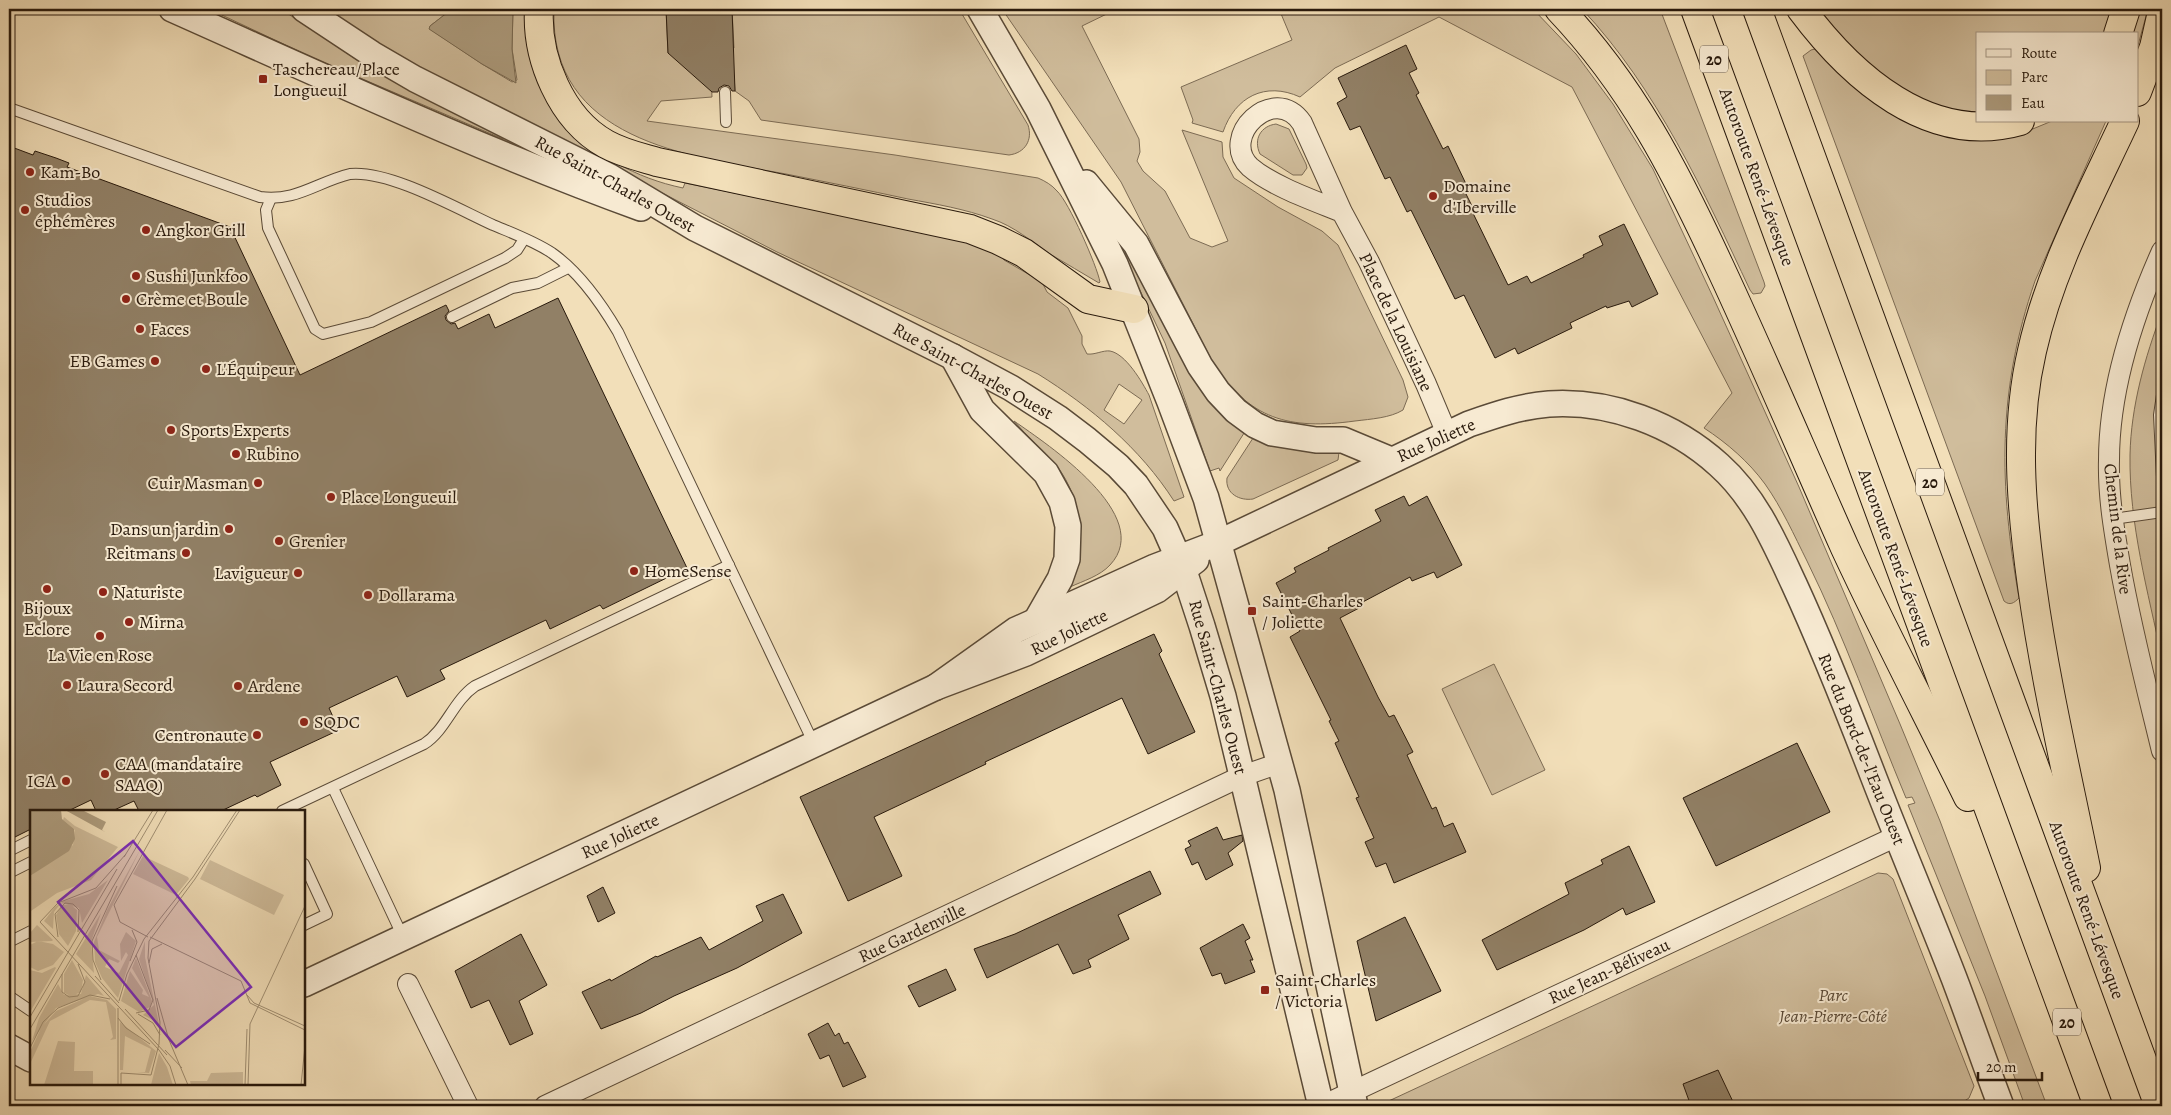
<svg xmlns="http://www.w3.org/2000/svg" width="2171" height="1115" viewBox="0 0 2171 1115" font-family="Alegreya,serif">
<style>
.green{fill:#d0bd9c;stroke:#7c6b54;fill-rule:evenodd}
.water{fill:#ad9c7e;stroke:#786850}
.building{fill:#918066;stroke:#28190c}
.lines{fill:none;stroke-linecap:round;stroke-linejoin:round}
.service-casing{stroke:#5a4a37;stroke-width:12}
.minor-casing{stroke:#5a4a37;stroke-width:22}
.tertiary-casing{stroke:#5a4a37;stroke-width:28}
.trunk-casing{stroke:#28190c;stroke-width:30}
.motorway-casing{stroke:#28190c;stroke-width:30}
.service{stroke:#f7ead2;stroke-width:10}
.minor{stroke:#f7ead2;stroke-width:20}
.tertiary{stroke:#f7ead2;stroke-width:25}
.trunk{stroke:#f2dfb9;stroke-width:28}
.motorway{stroke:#f2dfb9;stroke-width:28}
.poi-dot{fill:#8f2418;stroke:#f7ead2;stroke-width:2}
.labels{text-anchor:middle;stroke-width:4;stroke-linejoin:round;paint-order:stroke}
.shield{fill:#f7ead2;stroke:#665847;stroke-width:1}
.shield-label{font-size:16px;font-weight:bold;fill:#28190c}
.poi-label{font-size:18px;fill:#28190c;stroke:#f7ead2;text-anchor:start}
.street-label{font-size:18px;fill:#28190c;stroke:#f7ead2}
.park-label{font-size:18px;font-style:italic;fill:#5a4a37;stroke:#f7ead2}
.inset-road{fill:none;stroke:#a19074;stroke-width:1}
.view{fill:#7b2cbf;fill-opacity:0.15;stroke:#7b2cbf;stroke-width:2.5}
.inset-edge{fill:none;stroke:#28190c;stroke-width:2.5}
</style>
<rect width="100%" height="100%" fill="#f2dfb9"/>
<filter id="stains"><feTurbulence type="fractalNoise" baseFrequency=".004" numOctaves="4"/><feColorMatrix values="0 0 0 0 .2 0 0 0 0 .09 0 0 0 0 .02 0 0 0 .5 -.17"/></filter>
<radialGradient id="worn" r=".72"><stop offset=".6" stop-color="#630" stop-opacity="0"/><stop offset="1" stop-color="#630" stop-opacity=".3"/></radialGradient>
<g class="green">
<path d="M209 9H281L363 64 391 80 508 138 503 139 311 57Z"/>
<path d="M324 9H452L430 26V29L482 64 512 82 517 80 512 49 513 9H526V12L616 163C638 175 659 183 683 188L685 183 937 234 980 245 998 253 1004 260 1042 282 1047 292 1068 308 1082 336V344L1087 354C1095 355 1103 350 1110 351 1126 354 1142 382 1149 395L1184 497 1174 501C1140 448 1091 407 1038 374L777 252 448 83 397 55ZM1119 384 1142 400 1124 424 1104 410Z"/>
<path d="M554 9H666L668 53 734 48 732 9H959L1028 125C1033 140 1025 153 1009 155L761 120 749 101 735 91 734 75 711 76 712 97 661 101 647 121 895 155 1038 178C1045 181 1052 185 1057 191 1069 202 1097 266 1100 282L1099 283C1083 273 1066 264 1050 254 1032 242 1014 226 992 219 965 209 936 204 908 199 867 190 826 182 786 174 687 156 549 140 554 9Z"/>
<path d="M1002 9H1117L1082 26 1139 139 1140 152 1137 161 1143 171 1165 191 1190 238 1212 247 1228 241 1182 130 1222 142 1223 157 1234 178 1278 207 1322 231 1338 245 1403 380 1408 397 1403 410C1390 418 1371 419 1355 421 1289 430 1249 420 1212 361L1121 182Z"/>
<path d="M1279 9H1533L1576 54 1613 104 1653 169 1713 297 1799 487 1900 724 1940 821 2047 1106H2025L1985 996 1908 805 1915 803 1912 797 1906 798C1873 719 1845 638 1807 561 1794 535 1782 508 1765 484 1749 462 1727 443 1704 428L1732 393 1572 87 1439 17 1335 68 1300 97C1265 81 1235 97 1223 132L1192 123 1193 120 1181 87 1292 40Z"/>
<path d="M1582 9H1660L1764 282 1765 286 1761 293 1753 294 1750 290C1704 192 1657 89 1582 9Z"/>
<path d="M1817 9H2112L2104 34H1977V113C1913 112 1854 57 1817 9Z"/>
<path d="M2138 9H2148L2137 49V34H2131Z"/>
<path d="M1819 48 1851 81 2023 133 2052 121H2106L2035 281C1997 391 1999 485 2019 598 2014 603 2010 606 2004 601L1803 56 1811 50Z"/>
<path d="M1276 124 1289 129 1306 164 1307 168 1302 175H1293L1260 154C1253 139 1261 126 1276 124Z"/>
<path d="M1130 251 1246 430 1220 471 1219 468 1210 471 1165 343 1123 255Z"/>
<path d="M2162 312V658C2148 592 2129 524 2130 455 2131 406 2145 357 2162 312Z"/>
<path d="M1014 421C1047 444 1156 516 1110 565 1100 576 1083 581 1070 587 1087 548 1083 501 1057 466 1044 450 1027 437 1014 421Z"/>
<path d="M1255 435 1302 451 1339 452 1338 460 1253 499C1240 501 1225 494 1227 478Z"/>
<path d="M1494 664 1545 770 1492 795 1442 689Z"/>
<path d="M1878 873 1887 874 1893 879 1974 1086 1969 1098 1957 1106H1378Z"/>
</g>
<path class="water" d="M452 9H513L512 49 516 83 482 64 429 29 430 26Z"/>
<g class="building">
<path d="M666 9H732L735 91H732L729 86 724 85 719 88 718 92H712L668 53Z"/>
<path d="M1406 45 1417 69 1409 73 1419 93 1416 95 1443 149 1448 146 1466 184 1462 186 1472 206 1470 207 1508 285 1527 276 1531 283 1584 257 1583 255 1603 245 1599 236 1624 224 1658 294 1632 307 1629 301 1607 308 1606 306 1570 323 1572 328 1518 354 1515 348 1495 358 1464 295 1455 299 1411 210 1407 212 1390 177 1385 179 1360 126 1350 130 1337 103 1347 97 1338 78Z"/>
<path d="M9 146 33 155 35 151 56 158 69 163 67 167 230 227 300 375 446 305 449 311 445 316 446 320 451 324 455 323 458 329 489 314 495 328 558 298 687 568 603 609 600 605 550 629 546 620 440 670 445 679 407 697 397 676 329 708 339 730 270 762 281 785 257 797 255 795 221 811H139L134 801 112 811H96L91 800 68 811H31V829L9 840Z"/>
<path d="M1404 496 1409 506 1427 496 1462 565 1437 578 1434 572 1412 581 1410 577 1359 604 1361 607 1340 618 1378 697 1389 717 1394 715 1413 752 1407 755 1432 809 1436 807 1444 827 1453 823 1466 852 1394 883 1386 863 1376 867 1365 842 1374 838 1356 798 1359 797 1335 743 1339 741 1329 721 1331 720 1290 637 1300 631 1276 583 1296 572 1294 568 1329 550 1328 548 1381 521 1375 510Z"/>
<path d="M1154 634 1162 651 1159 654 1195 732 1148 754 1122 698 985 762 986 764 874 817 902 876 848 901 800 797Z"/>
<path d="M1797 743 1830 812 1716 866 1683 798Z"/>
<path d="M1217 827 1223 840 1242 835 1243 841 1228 853 1233 865 1206 880 1198 862 1192 865 1185 849 1191 846 1188 841Z"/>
<path d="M1629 846 1655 902 1626 915 1623 908 1584 930 1497 970 1482 940 1569 894 1565 883 1603 864 1601 860Z"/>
<path d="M1150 871 1161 894 1118 915 1129 939 1088 960 1091 967 1073 974 1058 944 987 978 974 949 1015 934Z"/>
<path d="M603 887 615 913 598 922 587 896Z"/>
<path d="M783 894 802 933 737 968 674 996 641 1013 601 1029 582 992 610 979 611 981 656 956 657 957 701 937 709 950 763 921 756 906Z"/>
<path d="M1405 917 1441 991 1376 1021 1357 941Z"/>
<path d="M1243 924 1250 938 1245 941 1253 960H1250L1255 972 1225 984 1221 973 1212 976 1200 948Z"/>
<path d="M521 934 547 985 519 1001 533 1034 510 1045 489 1000 471 1008 455 971Z"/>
<path d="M946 969 956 990 919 1007 908 986Z"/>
<path d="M828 1023 835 1036 839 1033 844 1044 848 1042 866 1077 843 1087 829 1055 820 1059 808 1034Z"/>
<path d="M1718 1070 1735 1106H1691L1683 1084Z"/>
</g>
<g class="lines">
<defs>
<g id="service">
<path d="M725 92 726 122"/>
<path d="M9 108 260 197C296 202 317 182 350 174 389 170 456 208 493 225 512 233 534 241 552 253 579 272 601 303 618 332L814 744"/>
<path d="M271 198 266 210 268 228 315 329 323 334 371 322 505 258 517 250 524 239"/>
<path d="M452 317 512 288 538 283 568 268"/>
<path d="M2162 395 2159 415 2162 477"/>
<path d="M2113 519 2162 512"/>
<path d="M333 788 403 937"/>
<path d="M282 811 424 744C446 730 453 701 475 686L729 565"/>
<path d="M9 851 31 840"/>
<path d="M304 864 327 914 304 925"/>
<path d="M9 873 31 862"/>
<path d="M9 942 31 931"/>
<path d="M9 996 31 1011"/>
</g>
<g id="minor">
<path d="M1342 212C1315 201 1272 186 1250 167 1218 137 1274 82 1302 123L1342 212 1369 262 1426 384 1447 434"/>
<path d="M2162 251C2133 316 2109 388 2109 460 2108 495 2114 530 2120 565 2131 628 2147 689 2162 751"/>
<path d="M408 984 468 1106"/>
<path d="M545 1106 1242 776 1280 763"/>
<path d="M1322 1106 1897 836"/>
</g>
<g id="tertiary">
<path d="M172 9C327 78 481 150 641 208"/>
<path d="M304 9 372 54 415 79 610 177 695 228 953 357 1011 388 1058 418 1087 440 1118 466 1136 485 1165 528 1184 571 1202 626 1223 696 1321 1106"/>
<path d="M980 9 1038 109 1115 264 1170 402 1206 498 1287 790 1355 1106"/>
<path d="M1086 183 1136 244 1200 366 1218 392 1236 411 1255 425 1272 433 1316 440H1343L1391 460"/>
<path d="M953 357 982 410 1046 473 1062 502 1068 526 1067 559 1060 579 1036 621"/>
<path d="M936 687 1016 630 1155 567 1218 543 1469 424C1495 415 1521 406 1549 404 1610 400 1674 424 1719 465 1755 497 1774 541 1794 584 1823 647 1849 713 1874 778 1900 845 1928 911 1954 978 1970 1020 1985 1064 2001 1106"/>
<path d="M304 984 936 687 1026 653 1157 590 1196 560"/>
<path d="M9 1047 31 1059"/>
</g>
<path id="trunk" d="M539 9C536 58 561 119 606 144 622 153 640 157 657 162L970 229 998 240 1024 253 1088 299 1134 309"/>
<g id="motorway">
<path d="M1559 9C1632 86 1675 170 1719 265 1763 359 1803 454 1845 548 1884 632 1927 714 1968 797"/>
<path d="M1695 9 2098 1106"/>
<path d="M1757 9 2159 1106"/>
<path d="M1801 9C1851 76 1929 147 2020 121"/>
<path d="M2118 34 2126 9"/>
<path d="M2137 92 2154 47 2162 12"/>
<path d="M2086 868C2067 774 2045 680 2032 586 2021 508 2014 428 2032 351 2050 270 2090 196 2125 121"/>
</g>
</defs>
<use href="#service" class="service-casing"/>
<use href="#minor" class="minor-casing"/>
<use href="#tertiary" class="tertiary-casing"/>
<use href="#trunk" class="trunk-casing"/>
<use href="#motorway" class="motorway-casing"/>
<use href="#service" class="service"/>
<use href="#minor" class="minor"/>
<use href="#tertiary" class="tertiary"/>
<use href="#trunk" class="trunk"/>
<use href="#motorway" class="motorway"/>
</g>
<g class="poi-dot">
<rect x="258" y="74" width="10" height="10" rx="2.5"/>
<circle cx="30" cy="172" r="5"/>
<circle cx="1433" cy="196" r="5"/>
<circle cx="25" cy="210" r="5"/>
<circle cx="146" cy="230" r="5"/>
<circle cx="136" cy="276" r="5"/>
<circle cx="126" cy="299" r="5"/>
<circle cx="140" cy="329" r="5"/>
<circle cx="155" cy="361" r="5"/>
<circle cx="206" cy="369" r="5"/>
<circle cx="171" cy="430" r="5"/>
<circle cx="236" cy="454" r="5"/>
<circle cx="258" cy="483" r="5"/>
<circle cx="331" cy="497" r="5"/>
<circle cx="229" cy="529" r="5"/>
<circle cx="279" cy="541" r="5"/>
<circle cx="186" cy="553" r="5"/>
<circle cx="634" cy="571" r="5"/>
<circle cx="298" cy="573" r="5"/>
<circle cx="47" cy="589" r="5"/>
<circle cx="103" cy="592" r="5"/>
<circle cx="368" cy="595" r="5"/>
<rect x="1247" y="606" width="10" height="10" rx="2.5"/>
<circle cx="129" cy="622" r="5"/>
<circle cx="100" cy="636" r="5"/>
<circle cx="67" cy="685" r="5"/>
<circle cx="238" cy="686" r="5"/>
<circle cx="304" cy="722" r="5"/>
<circle cx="257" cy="735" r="5"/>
<circle cx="105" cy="774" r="5"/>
<circle cx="66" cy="781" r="5"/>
<rect x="1260" y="985" width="10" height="10" rx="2.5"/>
</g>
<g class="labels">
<g class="shield">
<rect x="1700" y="45.5" width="28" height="27" rx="4"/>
<rect x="1916" y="468.5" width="28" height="27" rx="4"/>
<rect x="2053" y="1008.5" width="28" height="27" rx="4"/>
</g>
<g class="shield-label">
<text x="1714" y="65">20</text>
<text x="1930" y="488">20</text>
<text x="2067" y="1028">20</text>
</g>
<g class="poi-label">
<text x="273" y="75">Taschereau/Place<tspan x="273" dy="21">Longueuil</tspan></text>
<text x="40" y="178">Kam-Bo</text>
<text x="1443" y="192">Domaine<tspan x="1443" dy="21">d'Iberville</tspan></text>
<text x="35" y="206">Studios<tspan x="35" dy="21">éphémères</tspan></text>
<text x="156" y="236">Angkor Grill</text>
<text x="146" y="282">Sushi Junkfoo</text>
<text x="136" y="305">Crème et Boule</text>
<text x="150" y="335">Faces</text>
<text x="145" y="367" text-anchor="end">EB Games</text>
<text x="216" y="375">L'Équipeur</text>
<text x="181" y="436">Sports Experts</text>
<text x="246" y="460">Rubino</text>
<text x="248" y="489" text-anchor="end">Cuir Masman</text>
<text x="341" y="503">Place Longueuil</text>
<text x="219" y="535" text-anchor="end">Dans un jardin</text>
<text x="289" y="547">Grenier</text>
<text x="176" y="559" text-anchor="end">Reitmans</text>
<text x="644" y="577">HomeSense</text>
<text x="288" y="579" text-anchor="end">Lavigueur</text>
<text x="113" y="598">Naturiste</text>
<text x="378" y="601">Dollarama</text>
<text x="1262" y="607">Saint-Charles<tspan x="1262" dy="21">/ Joliette</tspan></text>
<text x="47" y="614" text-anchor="middle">Bijoux<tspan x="47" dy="21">Eclore</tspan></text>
<text x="139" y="628">Mirna</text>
<text x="100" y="661" text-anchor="middle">La Vie en Rose</text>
<text x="77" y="691">Laura Secord</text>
<text x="248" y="692">Ardene</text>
<text x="314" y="728">SQDC</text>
<text x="247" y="741" text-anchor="end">Centronaute</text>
<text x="115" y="770">CAA (mandataire<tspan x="115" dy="21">SAAQ)</tspan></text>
<text x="56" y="787" text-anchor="end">IGA</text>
<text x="1275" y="986">Saint-Charles<tspan x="1275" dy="21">/ Victoria</tspan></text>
</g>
<g class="street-label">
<text transform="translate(1757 177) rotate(70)" y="6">Autoroute René-Lévesque</text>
<text transform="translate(615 184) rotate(29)" y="6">Rue Saint-Charles Ouest</text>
<text transform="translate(1396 322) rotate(65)" y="6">Place de la Louisiane</text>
<text transform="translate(973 371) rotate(29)" y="6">Rue Saint-Charles Ouest</text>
<text transform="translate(1436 440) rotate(-24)" y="6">Rue Joliette</text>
<text transform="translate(2118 529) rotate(83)" y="6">Chemin de la Rive</text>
<text transform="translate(1896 558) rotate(70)" y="6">Autoroute René-Lévesque</text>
<text transform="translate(1069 632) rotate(-26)" y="6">Rue Joliette</text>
<text transform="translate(1218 687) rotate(75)" y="6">Rue Saint-Charles Ouest</text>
<text transform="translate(1862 749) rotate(68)" y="6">Rue du Bord-de-l'Eau Ouest</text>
<text transform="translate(620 836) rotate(-25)" y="6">Rue Joliette</text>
<text transform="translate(2087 910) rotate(70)" y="6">Autoroute René-Lévesque</text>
<text transform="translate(912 933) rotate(-25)" y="6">Rue Gardenville</text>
<text transform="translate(1609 971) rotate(-25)" y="6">Rue Jean-Béliveau</text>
</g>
<g class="park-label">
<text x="1833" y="1001">Parc<tspan x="1833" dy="21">Jean-Pierre-Côté</tspan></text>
</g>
</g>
<g transform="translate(30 810)">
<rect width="275" height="275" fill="#f2dfb9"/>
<path d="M34 7 45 16 88 37 61 70 27 83 1 101 0 66 43 35 45 20 33 10ZM111 38 67 127 69 140 90 151 88 153 79 149 75 157 89 163 98 145 96 142 91 151 90 134 96 122 106 131 88 188 72 168 65 152 64 132 77 100ZM113 46 158 67 159 69 146 85 103 64ZM180 50 254 85 244 105 170 69ZM78 70 52 113 49 98 31 93 24 102 23 119 14 111 25 97 34 91 59 84ZM32 95H41L47 100 46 121 38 136 29 124 26 105ZM71 103 61 132 64 163 46 144ZM7 115 23 130 22 131 0 132V123ZM8 131 23 134 34 142 23 155 8 161 0 157V135ZM115 131V147L130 219 123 210 113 205 124 195 109 149ZM106 148 122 191 120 197 109 202 91 191 100 161 113 180 112 184 119 187 102 158ZM42 150 53 170 51 182 42 186 34 183V164ZM25 157 26 158 0 202V160L12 163ZM56 165 74 186 68 184 26 198 2 231 9 208 28 174 34 185 51 184ZM60 186 77 190 86 199V229L80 230 83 227 76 192 60 190 20 211 0 254V242L11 218 26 201ZM90 212 126 241 119 263 107 262H115L121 239 95 226 93 260H90ZM28 231 45 232 44 261H63V275H14ZM129 243 137 257 143 275H121ZM213 262V275H161L160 271H177L181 263Z" fill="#d0bd9c"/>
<path d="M0 0H31L32 9 44 19 45 29 39 41 0 66ZM35 0H52L76 12 72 20 75 22Z" fill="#ad9c7e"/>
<path class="inset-road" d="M96 44 66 78 28 93 10 112 129 240 140 256 146 275M94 47 123 0M28 127 25 104 35 93 43 94 49 100 48 122M118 127 90 112 84 95 137 0M120 127 211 171 220 193 275 220M106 145 123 190 119 200 106 203M100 151 107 132 102 120M119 153 122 139 132 134M32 164V182L39 187 48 186 55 172 48 154M65 166 89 193M71 170 63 150 62 131 87 76M217 185 224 193 275 216M127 188 139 230 158 275M89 191 97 164 114 129 163 67 207 0M88 198V275M95 199 137 245M108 204 123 213 130 225M0 207 87 59M88 208 96 218 120 234M0 219 128 0M0 238 13 212 28 198 60 185 80 189M135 240 152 258M91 275V263L121 265 129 234 130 212 118 148 119 131 165 69 210 0M215 275 217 219M218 275 220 214 275 96M271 275 275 236"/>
<path class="view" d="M103 31 221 177 146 237 28 92Z"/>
<rect width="275" height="275" class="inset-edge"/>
</g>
<rect width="2171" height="1115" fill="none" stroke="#f2dfb9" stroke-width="30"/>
<rect x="10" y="10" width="2151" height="1095" fill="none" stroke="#28190c" stroke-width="2.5"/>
<rect x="15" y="15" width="2141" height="1085" fill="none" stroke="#28190c"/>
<rect x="1976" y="32" width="162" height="90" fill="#f7ead2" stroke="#a49683"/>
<rect x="1986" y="49" width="25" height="8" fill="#f7ead2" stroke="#a49683"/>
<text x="2021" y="58" font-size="15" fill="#28190c">Route</text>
<rect x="1986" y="70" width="25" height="15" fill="#d0bd9c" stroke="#a49683"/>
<text x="2021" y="82" font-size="15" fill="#28190c">Parc</text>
<rect x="1986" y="95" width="25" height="15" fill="#ad9c7e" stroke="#a49683"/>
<text x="2021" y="108" font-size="15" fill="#28190c">Eau</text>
<path d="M1978 1072v8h64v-8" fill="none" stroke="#28190c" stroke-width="2.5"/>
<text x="1986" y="1072" font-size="15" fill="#28190c" stroke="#f7ead2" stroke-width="4" paint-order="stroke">20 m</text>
<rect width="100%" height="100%" filter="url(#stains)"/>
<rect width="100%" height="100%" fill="url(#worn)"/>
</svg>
